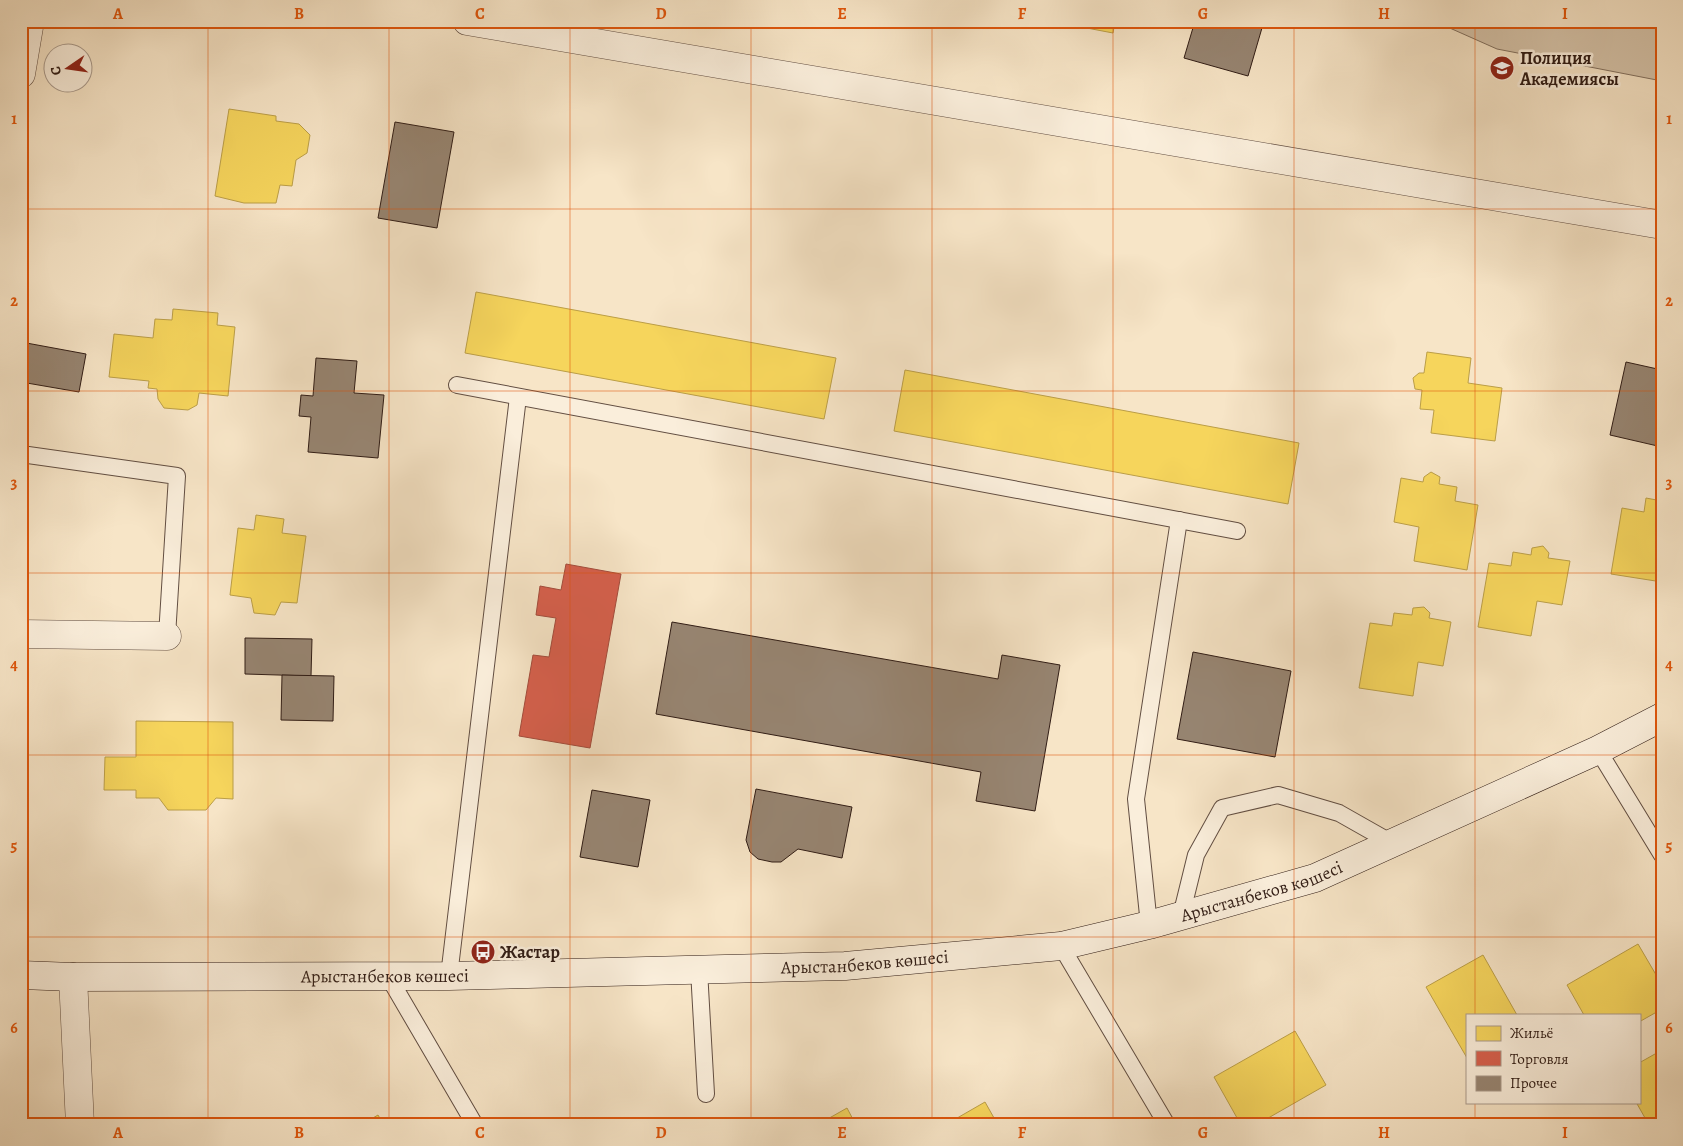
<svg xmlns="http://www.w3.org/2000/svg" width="1683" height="1146" viewBox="0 0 1683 1146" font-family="Alegreya,serif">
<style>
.green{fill:#d5c3a9;stroke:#82705f}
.homes{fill:#f6d55c;stroke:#bb9e47}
.shops{fill:#d6604d;stroke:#a44c3c}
.building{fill:#978572;stroke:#301c15}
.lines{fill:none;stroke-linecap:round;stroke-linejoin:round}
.lane-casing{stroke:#624e42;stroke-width:18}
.street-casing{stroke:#624e42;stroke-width:29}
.secondary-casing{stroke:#301c15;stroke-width:29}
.lane{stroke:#faeedb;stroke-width:16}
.street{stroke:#faeedb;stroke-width:28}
.secondary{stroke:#faeedb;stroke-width:28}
.grid{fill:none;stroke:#df560c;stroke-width:1;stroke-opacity:0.55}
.labels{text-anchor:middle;stroke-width:5;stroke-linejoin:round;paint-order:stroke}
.poi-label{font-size:18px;font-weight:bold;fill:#301c15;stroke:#faeedb;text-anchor:start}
.street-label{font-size:18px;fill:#301c15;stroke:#faeedb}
.neatline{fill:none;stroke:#df560c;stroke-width:2}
.grid-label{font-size:16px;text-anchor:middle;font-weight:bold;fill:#df560c}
</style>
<rect width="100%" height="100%" fill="#f7e5c7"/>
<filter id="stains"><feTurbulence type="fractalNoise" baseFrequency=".004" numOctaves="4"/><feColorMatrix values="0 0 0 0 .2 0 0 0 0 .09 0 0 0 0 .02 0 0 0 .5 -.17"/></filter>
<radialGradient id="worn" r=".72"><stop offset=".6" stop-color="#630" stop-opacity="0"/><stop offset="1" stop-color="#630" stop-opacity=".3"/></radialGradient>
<path class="green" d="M1434 21H1662V81L1497 49Z"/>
<g class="homes">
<path d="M1050 21H1115L1113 33Z"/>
<path d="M229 109 276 116V121L299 124 310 135 307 153 296 160 292 186 280 185 276 203H244L215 196Z"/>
<path d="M476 292 836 358 824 419 465 353Z"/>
<path d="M173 309 218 313 217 325 235 327 228 396 199 393 197 405 188 410 164 408 158 399 157 389 148 388 149 381 109 377 114 334 153 338 155 319 172 320Z"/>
<path d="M1427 352 1471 358 1468 383 1502 388 1495 441 1431 433 1434 410 1420 409 1422 390 1415 389 1413 378 1419 373H1424Z"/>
<path d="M905 370 1299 443 1288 504 894 431Z"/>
<path d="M1431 472 1440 477 1439 484 1457 487 1455 501 1478 505 1467 570 1414 561 1419 527 1394 522 1401 478 1423 482 1424 477Z"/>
<path d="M1646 498 1662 501V582L1611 574 1622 508 1644 512Z"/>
<path d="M256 515 284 519 282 533 306 536 297 603 281 602 275 615 254 613 251 598 230 595 238 528 254 530Z"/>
<path d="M1543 546 1549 553 1548 558 1570 561 1562 605 1537 601 1531 636 1478 627 1489 563 1511 566 1513 552 1531 555 1532 548Z"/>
<path d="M1424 607 1430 613 1429 618 1451 622 1443 666 1418 662 1413 696 1359 688 1370 623 1392 626 1394 613 1412 615 1413 608Z"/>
<path d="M136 721 233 722V799L216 798 206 810H168L159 798H136V790H104L105 757H136Z"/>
<path d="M1638 944 1662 985V1009L1639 1022V1015H1584L1567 985Z"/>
<path d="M1483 955 1517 1015H1467V1058L1426 987Z"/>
<path d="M1295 1031 1326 1085 1256 1125H1241L1214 1077Z"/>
<path d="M1662 1050V1125H1649L1636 1102H1639V1063Z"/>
<path d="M985 1102 998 1125H945Z"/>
<path d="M847 1108 856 1125H817Z"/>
<path d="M378 1115 384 1125H361Z"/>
</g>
<path class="shops" d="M566 564 621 574 590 748 519 736 533 655 549 657 556 618 536 615 540 586 561 590Z"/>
<g class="building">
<path d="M1195 21H1264L1248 76 1184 58Z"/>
<path d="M395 122 454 132 437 228 378 218Z"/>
<path d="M21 342 86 354 79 392 21 382Z"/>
<path d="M316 358 357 361 354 393 384 395 378 458 308 452 311 417 299 416 301 395 313 396Z"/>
<path d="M1626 362 1662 370V447L1610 435Z"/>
<path d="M672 622 998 679 1002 655 1060 665 1035 811 976 801 981 772 656 714Z"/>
<path d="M245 638 312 639 311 676 245 674Z"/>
<path d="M1193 652 1291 671 1275 757 1177 739Z"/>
<path d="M282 675 334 676 333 721 281 720Z"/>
<path d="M756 789 852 807 842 858 798 849 781 862H772L758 859 750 852 746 840Z"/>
<path d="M592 790 650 800 638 867 580 857Z"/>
</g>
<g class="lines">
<defs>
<g id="lane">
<path d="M457 385 1237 531"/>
<path d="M21 454 177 476 167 636"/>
<path d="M1598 750 1662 855"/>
<path d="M1181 916 1196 855 1222 808 1278 795 1339 813 1392 843"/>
<path d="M1149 925 1136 799 1179 520"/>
<path d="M1061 946 1167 1125"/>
<path d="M699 970 706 1094"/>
<path d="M388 976 475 1125"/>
<path d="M449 976 518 397"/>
</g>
<g id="street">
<path d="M467 21 1662 225"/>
<path d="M21 74 30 21"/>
<path d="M21 634 167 636"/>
<path d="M73 977 80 1125"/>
</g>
<g id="secondary">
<path id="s1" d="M21 975 73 977 449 976 845 966 1061 946 1149 925 1315 878 1598 750 1662 717"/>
</g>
</defs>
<use href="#lane" class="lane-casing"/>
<use href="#street" class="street-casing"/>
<use href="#secondary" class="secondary-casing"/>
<use href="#lane" class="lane"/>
<use href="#street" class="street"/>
<use href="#secondary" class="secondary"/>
</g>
<path class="grid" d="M208 21V1125M389 21V1125M570 21V1125M751 21V1125M932 21V1125M1113 21V1125M1294 21V1125M1475 21V1015M21 209H1662M21 391H1662M21 573H1662M21 755H1662M21 937H1662M1475 1102V1125"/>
<defs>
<symbol id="university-disc" viewBox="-11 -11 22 22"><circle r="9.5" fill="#8f2418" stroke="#faeedb"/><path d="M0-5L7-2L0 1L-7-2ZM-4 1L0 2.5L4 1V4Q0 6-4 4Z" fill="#fff"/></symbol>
<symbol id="bus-disc" viewBox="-11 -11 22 22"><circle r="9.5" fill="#8f2418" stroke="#faeedb"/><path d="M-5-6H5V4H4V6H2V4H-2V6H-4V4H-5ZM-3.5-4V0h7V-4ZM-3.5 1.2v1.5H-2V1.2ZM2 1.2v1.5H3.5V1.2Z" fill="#fff"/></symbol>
</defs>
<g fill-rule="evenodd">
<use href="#university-disc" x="1488" y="54" width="28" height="28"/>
<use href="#bus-disc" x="469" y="938" width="28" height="28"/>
</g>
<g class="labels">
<g class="poi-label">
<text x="1520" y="64">Полиция<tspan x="1520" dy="21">Академиясы</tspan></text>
<text x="500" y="958">Жастар</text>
</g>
<g class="street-label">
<text dy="6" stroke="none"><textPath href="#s1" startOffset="1249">Арыстанбеков көшесі</textPath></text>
<text dy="6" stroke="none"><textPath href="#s1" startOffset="844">Арыстанбеков көшесі</textPath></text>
<text dy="6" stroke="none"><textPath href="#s1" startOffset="364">Арыстанбеков көшесі</textPath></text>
</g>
</g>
<rect width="1683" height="1146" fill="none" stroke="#f7e5c7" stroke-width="55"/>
<rect x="1466" y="1014" width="175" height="90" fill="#faeedb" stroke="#a99a8c"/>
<rect x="1476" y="1026" width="25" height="15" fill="#f6d55c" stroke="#a99a8c"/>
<text x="1510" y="1038" font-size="15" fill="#301c15">Жильё</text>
<rect x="1476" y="1051" width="25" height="15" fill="#d6604d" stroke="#a99a8c"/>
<text x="1510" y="1064" font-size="15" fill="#301c15">Торговля</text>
<rect x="1476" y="1076" width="25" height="15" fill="#978572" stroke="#a99a8c"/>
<text x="1510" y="1088" font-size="15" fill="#301c15">Прочее</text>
<g transform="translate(68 68) rotate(257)"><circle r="24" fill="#faeedb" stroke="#a99a8c"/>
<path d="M0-4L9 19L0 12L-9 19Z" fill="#8f2418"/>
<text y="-8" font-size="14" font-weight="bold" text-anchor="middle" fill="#301c15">С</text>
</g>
<rect x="28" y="28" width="1628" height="1090" class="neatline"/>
<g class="grid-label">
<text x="118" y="19">A</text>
<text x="299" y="19">B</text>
<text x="480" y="19">C</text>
<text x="661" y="19">D</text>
<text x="842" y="19">E</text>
<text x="1022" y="19">F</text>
<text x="1203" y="19">G</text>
<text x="1384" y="19">H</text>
<text x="1565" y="19">I</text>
<text x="14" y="124">1</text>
<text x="1669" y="124">1</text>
<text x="14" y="306">2</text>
<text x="1669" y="306">2</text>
<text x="14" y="488">3</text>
<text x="1669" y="488">3</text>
<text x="14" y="670">4</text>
<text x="1669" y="670">4</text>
<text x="14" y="851">5</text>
<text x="1669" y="851">5</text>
<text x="14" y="1033">6</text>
<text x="1669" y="1033">6</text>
<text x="118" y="1138">A</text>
<text x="299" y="1138">B</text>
<text x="480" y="1138">C</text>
<text x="661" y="1138">D</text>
<text x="842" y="1138">E</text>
<text x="1022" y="1138">F</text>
<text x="1203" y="1138">G</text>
<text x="1384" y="1138">H</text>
<text x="1565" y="1138">I</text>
</g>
<rect width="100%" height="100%" filter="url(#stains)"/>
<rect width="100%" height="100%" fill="url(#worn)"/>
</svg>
